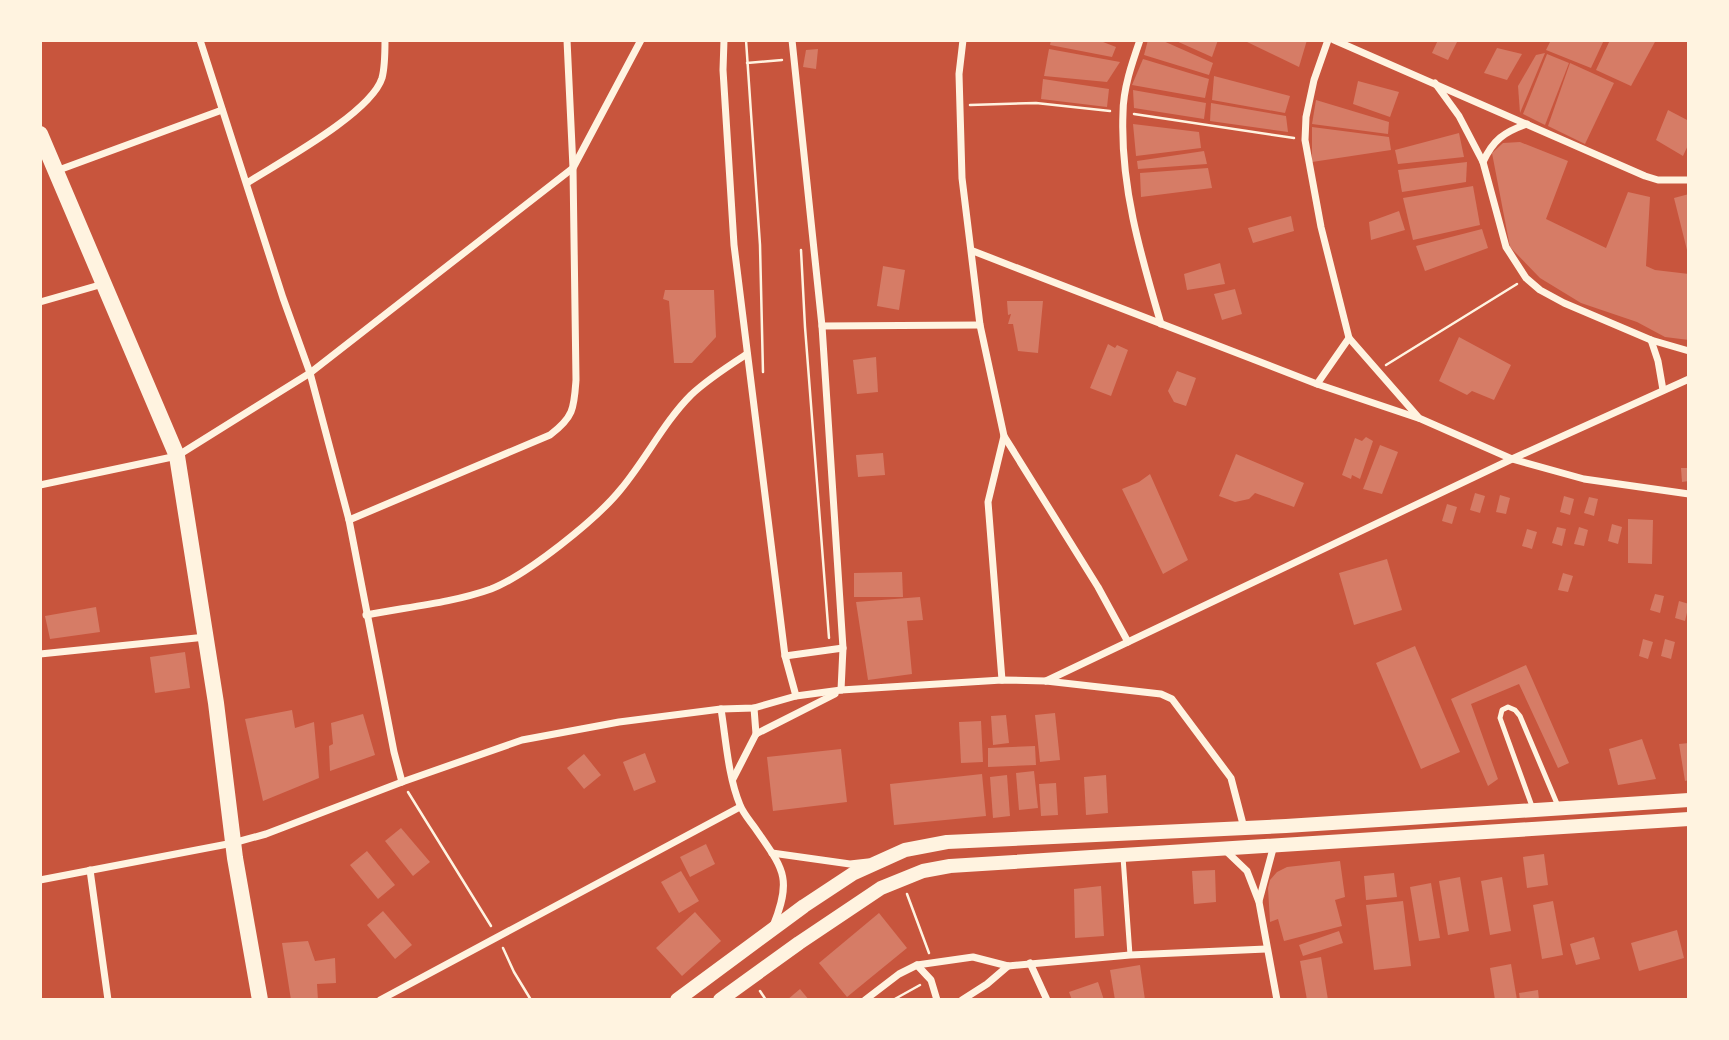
<svg xmlns="http://www.w3.org/2000/svg" width="1729" height="1040" viewBox="0 0 1729 1040" font-family="Raleway,sans-serif">
<style>
.building{fill:#d67c66}
.lines{fill:none;stroke-linecap:round;stroke-linejoin:round}
.path{stroke:#fff3e0;stroke-width:2.5}
.service{stroke:#fff3e0;stroke-width:5}
.minor{stroke:#fff3e0;stroke-width:7}
.secondary{stroke:#fff3e0;stroke-width:14}
.primary{stroke:#fff3e0;stroke-width:16}
</style>
<rect width="100%" height="100%" fill="#c8553d"/>
<g class="building">
<path d="M1051 40H1098L1116 47 1112 57 1050 45Z"/>
<path d="M1148 40H1161L1213 63 1209 75 1144 55Z"/>
<path d="M1174 40H1218L1212 57Z"/>
<path d="M1243 40H1307L1299 67Z"/>
<path d="M1438 40H1458L1448 60 1432 53Z"/>
<path d="M1551 40H1604L1591 68 1546 50Z"/>
<path d="M1610 40H1656L1631 86 1596 70Z"/>
<path d="M1497 48 1522 54 1507 80 1484 73Z"/>
<path d="M818 49 816 69 803 67 806 50Z"/>
<path d="M1049 49 1120 62 1107 82 1044 76Z"/>
<path d="M1545 53 1520 113 1518 86 1536 55Z"/>
<path d="M1547 54 1569 63 1545 125 1523 114Z"/>
<path d="M1143 59 1209 79 1205 98 1132 85Z"/>
<path d="M1570 63 1614 83 1585 144 1548 126Z"/>
<path d="M1214 76 1290 96 1285 113 1212 100Z"/>
<path d="M1043 79 1109 89 1107 107 1041 99Z"/>
<path d="M1358 81 1399 92 1390 117 1353 104Z"/>
<path d="M1133 90 1206 103 1204 119 1134 108Z"/>
<path d="M1316 100 1389 122 1388 134 1312 124Z"/>
<path d="M1211 103 1286 116 1288 132 1210 121Z"/>
<path d="M1668 110 1689 121V143L1683 156 1656 140Z"/>
<path d="M1133 124 1199 132 1201 148 1136 156Z"/>
<path d="M1312 127 1389 137 1391 150 1312 162Z"/>
<path d="M1459 133 1464 157 1398 164 1395 150Z"/>
<path d="M1520 142 1568 161 1546 219 1606 248 1628 192 1650 197 1646 266 1655 270 1689 274V340L1665 337 1637 322 1581 303 1540 278 1510 247 1492 153 1503 143Z"/>
<path d="M1204 151 1207 164 1138 169 1137 161Z"/>
<path d="M1467 162 1466 182 1402 192 1398 170Z"/>
<path d="M1208 168 1212 188 1141 197 1140 173Z"/>
<path d="M1473 186 1480 225 1413 240 1403 198Z"/>
<path d="M1689 194V254H1688L1674 198Z"/>
<path d="M1399 211 1405 230 1371 240 1369 222Z"/>
<path d="M1291 216 1294 231 1253 243 1248 228Z"/>
<path d="M1482 229 1488 248 1425 271 1416 246Z"/>
<path d="M1220 263 1225 284 1187 290 1184 274Z"/>
<path d="M883 266 905 270 899 310 877 306Z"/>
<path d="M1235 289 1242 314 1222 320 1214 294Z"/>
<path d="M665 290H714L716 337 692 363H674L669 301 663 299Z"/>
<path d="M1007 301H1043L1038 353 1018 351 1013 324H1008L1011 314 1008 315Z"/>
<path d="M1459 337 1511 365 1494 400 1472 391 1467 395 1439 381Z"/>
<path d="M1108 344 1115 348 1117 345 1128 350 1111 396 1090 388Z"/>
<path d="M876 357 878 392 857 394 853 360Z"/>
<path d="M1177 371 1196 378 1186 406 1174 402 1168 391Z"/>
<path d="M1366 437 1373 441 1360 479 1352 475 1351 479 1342 475 1355 438 1362 441Z"/>
<path d="M1380 445 1398 452 1382 494 1363 489Z"/>
<path d="M883 453 885 475 858 477 856 455Z"/>
<path d="M1236 454 1304 483 1294 507 1255 493 1249 499 1235 502 1219 496Z"/>
<path d="M1681 468H1689V481L1682 482Z"/>
<path d="M1150 474 1188 560 1163 574 1122 489 1139 482Z"/>
<path d="M1475 493 1485 496 1480 513 1470 510Z"/>
<path d="M1500 495 1510 498 1506 514 1496 512Z"/>
<path d="M1564 496 1574 499 1570 515 1560 512Z"/>
<path d="M1589 497 1598 499 1594 516 1584 513Z"/>
<path d="M1447 504 1457 507 1452 524 1442 521Z"/>
<path d="M1628 519 1653 520 1652 564 1628 563Z"/>
<path d="M1612 524 1622 527 1618 544 1608 541Z"/>
<path d="M1557 527 1566 529 1562 546 1552 543Z"/>
<path d="M1579 527 1588 530 1584 546 1574 544Z"/>
<path d="M1527 529 1537 532 1532 549 1522 546Z"/>
<path d="M1387 559 1402 610 1354 625 1339 573Z"/>
<path d="M902 572 903 597H854V573Z"/>
<path d="M1563 573 1573 576 1568 592 1558 590Z"/>
<path d="M1655 594 1664 596 1660 613 1650 610Z"/>
<path d="M920 597 923 620 907 621 912 674 868 680 856 602Z"/>
<path d="M1679 601 1689 604 1685 621 1675 618Z"/>
<path d="M96 607 100 632 50 639 45 616Z"/>
<path d="M1643 639 1653 642 1648 659 1639 656Z"/>
<path d="M1665 639 1675 642 1671 659 1661 656Z"/>
<path d="M1415 646 1460 752 1421 769 1376 663Z"/>
<path d="M185 652 190 688 155 693 150 657Z"/>
<path d="M1526 665 1569 763 1558 768 1519 684 1471 704 1498 779 1488 786 1451 699Z"/>
<path d="M292 710 295 728 314 722 319 778 263 801 245 719Z"/>
<path d="M1055 713 1060 760 1040 762 1035 715Z"/>
<path d="M363 714 375 755 330 771 329 746 333 744 331 723Z"/>
<path d="M1006 715 1009 743 993 745 991 716Z"/>
<path d="M981 721 983 762 961 763 959 722Z"/>
<path d="M1642 739 1656 779 1618 785 1609 749Z"/>
<path d="M1689 743V780L1685 781 1679 744Z"/>
<path d="M1035 746 1036 765 988 767V748Z"/>
<path d="M841 749 847 802 773 811 767 757Z"/>
<path d="M645 753 656 782 634 791 623 762Z"/>
<path d="M584 754 601 775 584 789 567 768Z"/>
<path d="M1034 771 1038 808 1019 810 1016 773Z"/>
<path d="M982 774 986 816 894 825 890 784Z"/>
<path d="M1007 775 1010 816 993 818 990 777Z"/>
<path d="M1106 775 1108 813 1086 815 1084 777Z"/>
<path d="M1056 783 1058 815 1041 816 1039 784Z"/>
<path d="M401 828 430 862 413 876 385 841Z"/>
<path d="M706 844 715 864 690 877 680 857Z"/>
<path d="M367 851 395 885 378 899 350 865Z"/>
<path d="M1544 854 1548 885 1527 888 1523 857Z"/>
<path d="M1340 861 1345 897 1335 900 1342 926 1284 941 1278 919 1270 922 1268 888 1270 880 1277 872 1287 867Z"/>
<path d="M1215 870 1216 902 1194 904 1192 871Z"/>
<path d="M681 871 699 901 679 913 661 882Z"/>
<path d="M1394 873 1397 897 1366 900 1364 876Z"/>
<path d="M1460 877 1469 931 1448 935 1439 881Z"/>
<path d="M1502 877 1511 931 1490 935 1481 881Z"/>
<path d="M1431 883 1440 938 1419 941 1410 887Z"/>
<path d="M1101 886 1104 936 1075 938 1074 889Z"/>
<path d="M1403 901 1411 966 1374 970 1366 905Z"/>
<path d="M1553 901 1563 955 1542 959 1533 905Z"/>
<path d="M383 911 412 945 395 959 367 925Z"/>
<path d="M695 912 721 941 682 976 656 948Z"/>
<path d="M879 913 907 948 847 997 819 963Z"/>
<path d="M1677 930 1684 958 1639 971 1631 943Z"/>
<path d="M1339 931 1343 943 1303 956 1299 945Z"/>
<path d="M1594 937 1600 959 1576 965 1570 944Z"/>
<path d="M308 941 315 961 335 958 336 983 317 984 318 1000H291L282 943Z"/>
<path d="M1321 957 1328 1000H1307L1300 961Z"/>
<path d="M1511 964 1517 1000H1495L1490 968Z"/>
<path d="M1140 965 1145 1000H1115L1110 970Z"/>
<path d="M1098 982 1104 1000H1072L1069 992Z"/>
<path d="M800 989 809 1000H787Z"/>
<path d="M1538 990 1539 1000H1520L1519 993Z"/>
</g>
<g class="lines">
<g class="path">
<path d="M746 40 760 245 763 372"/>
<path d="M747 63 782 60"/>
<path d="M970 105 1036 103 1110 111"/>
<path d="M1134 114 1294 138"/>
<path d="M801 250 805 327 829 638"/>
<path d="M1386 365 1517 284"/>
<path d="M408 792 491 926"/>
<path d="M907 894 929 953"/>
<path d="M503 948 514 972 531 1000"/>
<path d="M760 991 766 1000"/>
<path d="M893 1000 920 985"/>
</g>
<g class="service">
<path d="M1533 809 1500 718 1502 710 1508 707 1515 710 1520 716 1558 806"/>
<path d="M1123 857 1130 955"/>
</g>
<g class="minor">
<path d="M200 40 283 298 310 373 349 520 394 752 402 782"/>
<path d="M724 40 723 70 734 245 785 656 796 696"/>
<path d="M792 40 822 326 843 648 841 690"/>
<path d="M963 40 959 74 962 178 980 325 1004 436 988 502 1002 680"/>
<path d="M1140 40C1132 63 1123 89 1123 113 1120 186 1141 256 1161 324"/>
<path d="M1328 40 1314 80 1306 117 1305 140 1321 227 1349 338 1419 418"/>
<path d="M1334 40 1645 176 1658 180H1689"/>
<path d="M1435 83 1459 116 1483 162 1506 247 1526 278 1540 290 1564 303 1651 340 1689 351"/>
<path d="M1483 162C1493 140 1504 132 1527 124"/>
<path d="M56 171 222 110"/>
<path d="M247 183C280 162 371 113 382 78 385 67 385 52 385 40"/>
<path d="M973 251 1317 384 1421 419 1512 459 1584 479 1689 494"/>
<path d="M40 302 103 284"/>
<path d="M822 326 980 325"/>
<path d="M1651 340 1658 361 1663 390"/>
<path d="M1317 384 1349 338"/>
<path d="M1004 436 1098 587 1128 642"/>
<path d="M40 485 177 456 310 373 573 168 641 40"/>
<path d="M349 520 550 435C574 417 574 408 576 380L573 168 567 40"/>
<path d="M366 615C407 607 452 603 491 589 527 575 597 519 621 489 646 459 664 422 691 395 708 379 727 367 747 354"/>
<path d="M40 654 206 637"/>
<path d="M785 656 843 648"/>
<path d="M1046 681 1512 459 1689 379"/>
<path d="M754 708 756 734"/>
<path d="M721 709C726 740 728 776 740 805 743 813 750 821 755 828 783 869 793 877 773 926"/>
<path d="M733 779 756 734 835 694"/>
<path d="M1225 850 1247 871 1259 902 1277 1000"/>
<path d="M772 853 850 864 868 862"/>
<path d="M90 870 108 1000"/>
<path d="M40 880 233 843 266 834 402 782 522 740 619 722 721 709 754 708 796 696 841 690 1002 680 1046 681 1161 694 1172 699 1231 778 1244 828"/>
<path d="M1259 901 1274 845"/>
<path d="M1030 963 1047 1000"/>
<path d="M917 965 931 980 937 1000"/>
<path d="M380 1000 740 807"/>
<path d="M865 1000 899 974 917 965 973 957 1008 966 1130 955 1266 949"/>
<path d="M962 1000 987 984 1008 966"/>
</g>
<g class="secondary">
<path d="M677 1000 804 906 854 873 905 850 947 842 1286 826 1689 800"/>
<path d="M720 1000 799 943 881 888 923 871 950 866 1689 819"/>
</g>
<path class="primary" d="M40 134 177 456 216 703 235 858 260 1000"/>
</g>
<rect width="1729" height="1040" fill="none" stroke="#fff3e0" stroke-width="84"/>
</svg>
